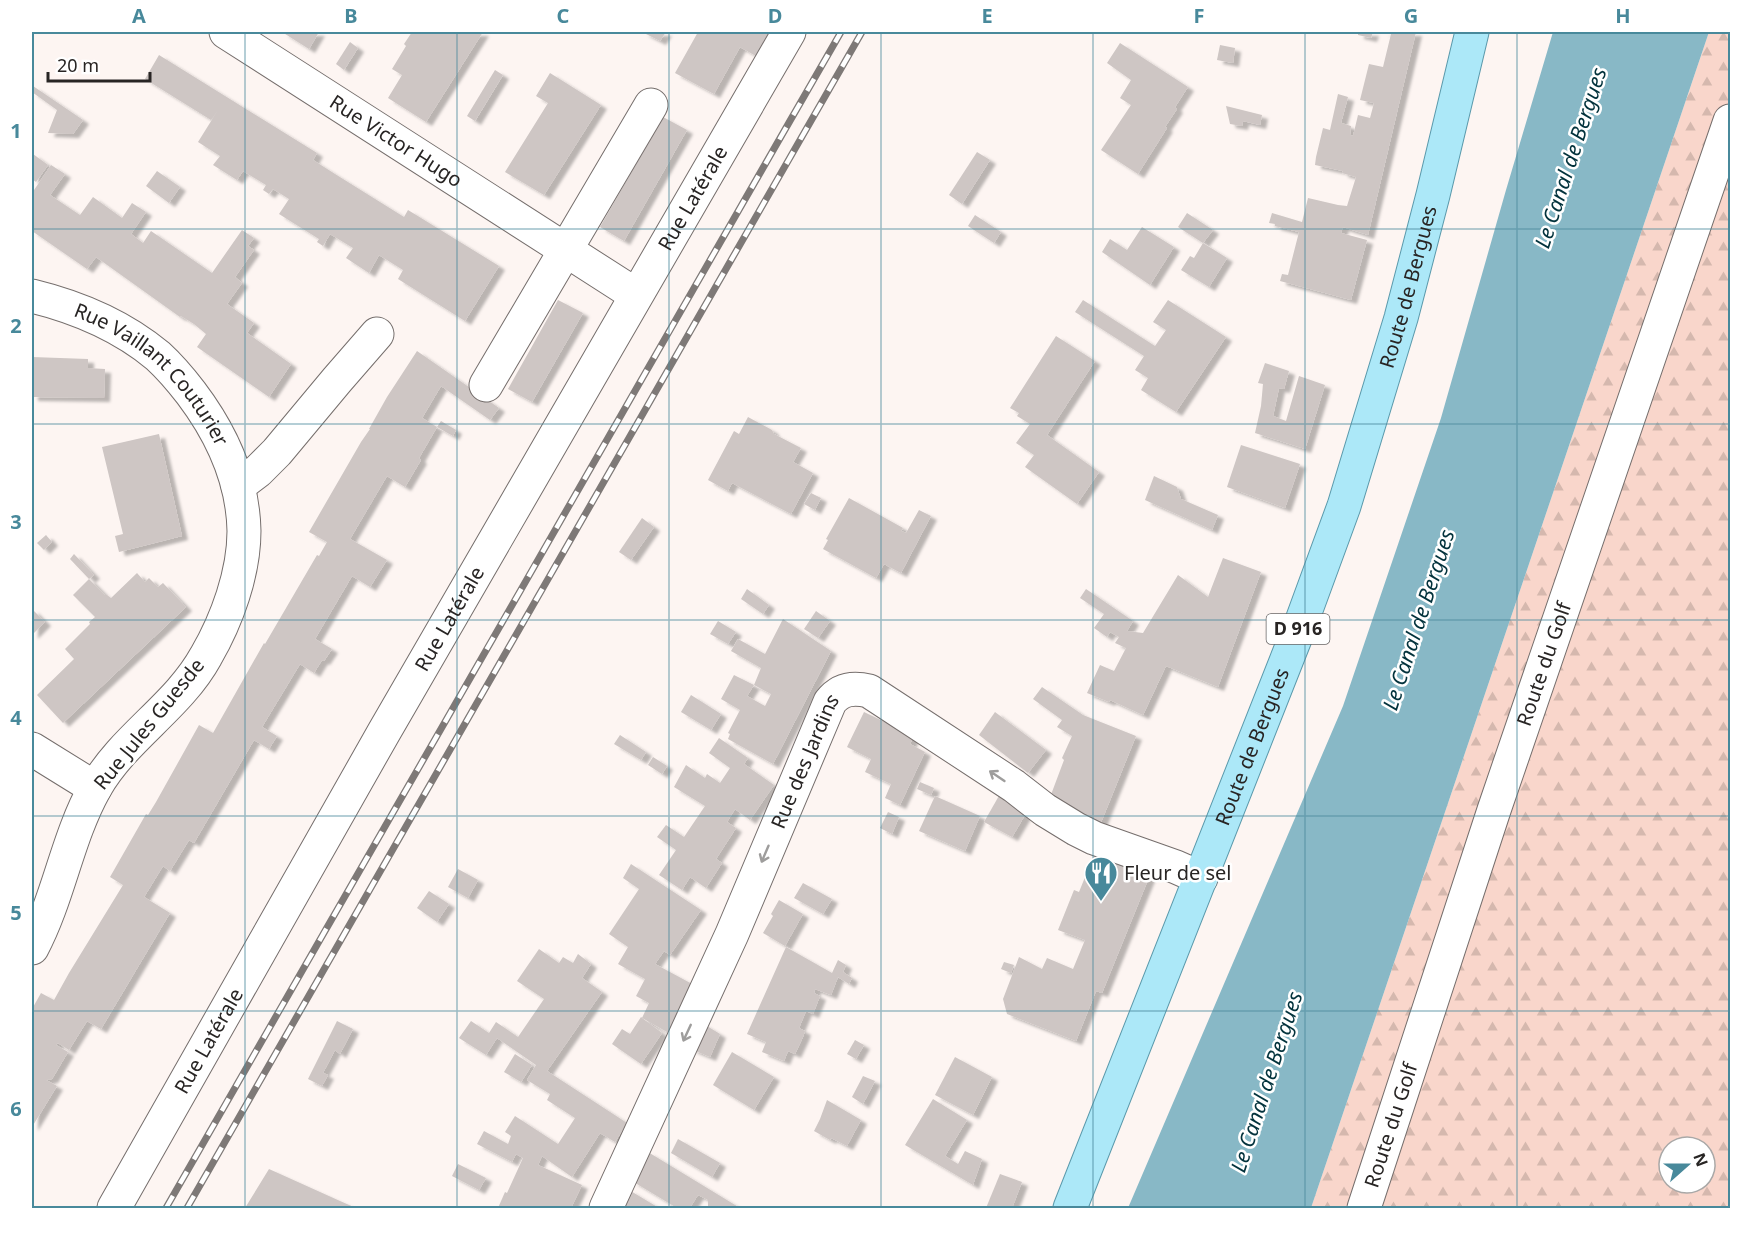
<svg xmlns="http://www.w3.org/2000/svg" width="1762" height="1240" viewBox="0 0 1762 1240" font-family="'Noto Sans',sans-serif">
<style>
.forest{fill:url(#forest-firs);fill-rule:evenodd}
.water{fill:#88b8c6}
.building{fill:#cec6c4;filter:url(#shadow)}
.lines{fill:none;stroke-linecap:round;stroke-linejoin:round}
.minor-casing{stroke:#756e6c;stroke-width:35}
.major-casing{stroke:#5a99ab;stroke-width:35}
.minor{stroke:#fff;stroke-width:33}
.major{stroke:#ace8f8;stroke-width:33}
.rail-casing{stroke:#7e7977;stroke-width:7}
.rail{stroke:#fff;stroke-width:4.5;stroke-dasharray:14;stroke-linecap:butt}
.oneway{stroke:#9e9d9c}
.grid{fill:none;stroke:#48899b;stroke-width:1.5;stroke-opacity:0.55}
.labels{text-anchor:middle;stroke-width:5;stroke-linejoin:round;paint-order:stroke}
.shield{fill:#fff;stroke:#686666;stroke-width:1.5}
.shield-label{font-size:18px;font-weight:bold;fill:#282524}
.street-label{font-size:20px;fill:#282524;stroke:#fff}
.poi-label{font-size:20px;fill:#282524;stroke:#fff;text-anchor:start}
.water-label{font-size:21px;font-style:italic;fill:#02323c;stroke:#fff}
.neatline{fill:none;stroke:#48899b;stroke-width:2}
.grid-label{font-size:20px;text-anchor:middle;font-weight:bold;fill:#48899b}
</style>
<defs>
<pattern id="forest-firs" width="22" height="20" patternUnits="userSpaceOnUse" patternTransform="scale(1.5)"><rect width="22" height="20" fill="#f9d6cb"/><path d="M5 1l3.5 6h-7zM16 11l3.5 6h-7z" fill="#d5b8ae"/></pattern>
<filter id="shadow"><feDropShadow dx="6" dy="4" stdDeviation="1.5" flood-color="#0004"/></filter>
</defs>
<rect width="100%" height="100%" fill="#fdf5f2"/>
<path class="forest" d="M1709 32H1730V1208H1311ZM1669 1147H1705V1183H1669Z"/>
<path class="water" d="M1553 32H1709L1311 1208H1128L1343 706 1441 418 1506 190Z"/>
<g class="building">
<path d="M282 32H319L309 49Z"/>
<path d="M412 32H483L426 122 388 98 402 75 392 69 406 46 404 44Z"/>
<path d="M642 32H666L660 41Z"/>
<path d="M698 32H770L756 56 740 47 714 94 675 73Z"/>
<path d="M1358 32H1373L1371 38 1358 35Z"/>
<path d="M1382 32H1416L1368 235 1343 227 1341 233 1367 240 1351 300 1280 281 1282 274 1288 275 1299 232 1275 226V224L1269 223 1272 213 1302 222 1308 198 1338 205 1347 206 1356 177 1342 173 1343 171 1315 165 1316 157 1323 128 1330 130 1338 94 1348 97 1341 123 1351 126 1350 135 1353 136 1358 115 1370 118 1374 103 1360 100 1369 64 1383 67 1391 34Z"/>
<path d="M350 42 358 48 344 70 336 64Z"/>
<path d="M1120 43 1188 87 1175 107 1177 109 1165 127 1167 128 1138 174 1101 150 1131 105 1120 98 1131 80 1107 63Z"/>
<path d="M1220 45 1235 48 1233 63 1217 60Z"/>
<path d="M159 55 317 153 313 160 335 174 404 217 408 210 499 266 465 321 398 279 403 270 379 255 369 273 346 258 353 248 330 234 323 246 317 242 319 239 279 214 289 199 273 189 269 194 263 190 266 185 243 171 237 180 213 165 220 156 198 142 218 110 211 120 145 79Z"/>
<path d="M495 70 503 75 475 121 467 116Z"/>
<path d="M550 73 601 105 544 195 505 172 548 103 536 96Z"/>
<path d="M33 86 83 120 73 134 48 133 57 110 32 92Z"/>
<path d="M1226 106 1262 115 1260 125 1243 121 1242 126 1230 124Z"/>
<path d="M663 117 687 130 624 241 600 227Z"/>
<path d="M977 152 990 160 962 204 949 195Z"/>
<path d="M33 154 48 165 36 182 32 179V157Z"/>
<path d="M51 165 65 174 50 195 80 215 93 197 122 218 132 203 146 212 131 234 143 243 151 231 212 273 242 230 254 238 248 246 254 250 235 277 242 283 227 304 254 323 247 333 291 364 269 397 197 347 206 334 194 324 181 316 180 317 96 257 87 269 32 231V193Z"/>
<path d="M157 171 180 187 169 203 146 186Z"/>
<path d="M1187 213 1213 230 1203 243 1227 258 1209 287 1181 270 1190 256 1194 258 1203 243 1178 227Z"/>
<path d="M975 215 1001 232 994 243 968 226Z"/>
<path d="M1142 227 1174 247 1150 285 1102 252 1110 239 1127 250Z"/>
<path d="M558 300 583 313 532 402 508 389Z"/>
<path d="M1083 300 1155 346 1166 330 1153 322 1168 300 1226 337 1176 412 1141 390 1148 378 1135 370 1144 356 1075 312Z"/>
<path d="M1056 336 1095 361 1047 435 1099 472 1077 504 1025 467 1034 455 1016 443 1030 424 1017 416 1019 413 1010 408Z"/>
<path d="M417 351 499 408 490 420 441 386 422 418 437 427 419 458 421 460 405 487 387 476 350 539 387 560 370 587 352 576 315 639 332 649 324 661 322 660 314 673 300 664 262 727 277 736 269 749 254 740 194 843 189 840 170 871 163 866 144 897 170 913 101 1029 87 1021 69 1050 58 1043 56 1045 68 1052 52 1079 46 1080 57 1086 32 1127V1009L41 993 54 1000 69 973 123 885 110 877 146 814 148 815 156 802 199 725 213 733 264 643 265 644 317 555 319 556 327 542 309 532 361 442 370 429H369L387 397Z"/>
<path d="M32 357 88 359V368L105 369 104 398 32 397Z"/>
<path d="M1265 363 1289 371 1284 389 1279 388 1273 416 1286 421 1299 376 1325 385 1305 449 1255 433 1261 406 1263 384 1258 383Z"/>
<path d="M748 417 772 430 774 434 801 448 793 462 813 473 791 514 732 483 728 491 708 480 734 431 739 434Z"/>
<path d="M441 421 456 430 453 436 437 427Z"/>
<path d="M159 434 182 536 119 552 115 536 123 534 102 447Z"/>
<path d="M1241 445 1300 464 1285 508 1227 487Z"/>
<path d="M1154 476 1177 487 1181 499 1218 515 1212 530 1145 500Z"/>
<path d="M811 493 821 498 815 510 804 504Z"/>
<path d="M849 498 903 528 901 531 906 533 919 510 931 516 901 573 884 564 876 578 823 549 828 540 826 539Z"/>
<path d="M642 518 654 527 631 560 619 552Z"/>
<path d="M46 535 52 542 44 550 37 543Z"/>
<path d="M74 554 94 575 89 579 105 595H107L111 598 137 573 145 582 149 578 158 587 163 583 186 607 63 723 37 695 74 659 65 649 90 624 89 622 95 617 73 595 89 579 70 559Z"/>
<path d="M1223 558 1261 572 1218 687 1166 666 1143 715 1110 700 1109 702 1087 693 1100 665 1114 671 1126 648 1115 643 1119 637 1110 632 1107 637 1094 628 1104 614 1080 598 1086 589 1133 621 1127 631 1143 633 1178 575 1208 597Z"/>
<path d="M747 589 769 605 763 614 741 599Z"/>
<path d="M32 609 45 622 32 635Z"/>
<path d="M816 611 830 621 818 638 804 629Z"/>
<path d="M783 619 831 651 773 764 728 739 730 734 728 733 740 710 721 699 734 675 754 685 747 696 765 706 771 694 754 685 761 668 731 651 738 639 765 654Z"/>
<path d="M718 621 736 632 728 644 710 634Z"/>
<path d="M1042 687 1083 715 1136 736 1098 830 1049 800 1064 760 1062 758 1072 736 1057 727 1062 720 1033 699Z"/>
<path d="M691 695 721 714 711 730 681 712Z"/>
<path d="M864 712 914 736 910 744 925 752 900 805 885 798 891 784 865 772 871 759 847 747Z"/>
<path d="M995 712 1046 750 1028 773 979 735Z"/>
<path d="M620 735 646 752 641 760 614 744Z"/>
<path d="M719 738 748 758 744 764 774 785 750 820 735 809 727 822 736 828 716 859 722 863 706 888 690 877 682 890 659 875 676 850 657 837 666 825 684 837 705 806 674 787 686 765 705 778 707 774 720 783 730 768 709 753Z"/>
<path d="M653 757 667 766 662 774 648 765Z"/>
<path d="M920 782 934 788 931 795 917 789Z"/>
<path d="M1000 794 1028 810 1012 837 984 822Z"/>
<path d="M935 796 980 816 965 851 919 831Z"/>
<path d="M888 812 899 817 892 834 880 828Z"/>
<path d="M1096 850 1152 870 1102 993 1096 991 1076 1041 1007 1014 1003 999 1019 957 1042 969 1047 958 1073 969 1085 940 1058 930 1074 890 1079 892Z"/>
<path d="M631 864 701 910 670 955 664 951 655 964 694 985 669 1033 642 1018 649 1003 636 996 645 979 618 964 628 947 609 934 639 889 623 878Z"/>
<path d="M458 869 478 880 468 898 448 887Z"/>
<path d="M803 883 832 899 823 914 794 898Z"/>
<path d="M429 891 449 904 437 922 417 908Z"/>
<path d="M779 900 803 914 785 946 763 933 773 916 771 914Z"/>
<path d="M786 947 832 973 838 960 846 965 843 972 852 978 849 984 838 977 831 995 815 989 814 993 820 996 813 1014 806 1011 799 1028 805 1031 803 1037 795 1054 788 1051 784 1061 762 1052 766 1042 747 1034Z"/>
<path d="M539 949 559 963 563 957 573 963 578 954 591 964 582 978 602 992 547 1071 627 1123 615 1142 600 1133 572 1177 542 1156 538 1165 582 1185 571 1208H498L505 1192 507 1193 523 1158 516 1154 512 1162 477 1144 484 1131 508 1144 511 1136 505 1132 515 1116 558 1144 575 1118 547 1100 550 1094 527 1080 536 1065 497 1038 486 1055 459 1038 471 1021 489 1033 496 1022 518 1037 544 999 517 981Z"/>
<path d="M1004 962 1014 965 1011 973 1001 969Z"/>
<path d="M641 1017 662 1033 641 1064 612 1044 622 1029 630 1034Z"/>
<path d="M337 1021 353 1029 340 1054 335 1050 323 1073 328 1075 322 1086 308 1079Z"/>
<path d="M702 1023 720 1034 710 1057 691 1049Z"/>
<path d="M855 1040 864 1045 856 1059 847 1054Z"/>
<path d="M732 1052 774 1077 754 1110 713 1085Z"/>
<path d="M515 1054 532 1065 521 1082 504 1072Z"/>
<path d="M955 1057 992 1077 973 1115 935 1095Z"/>
<path d="M863 1076 875 1081 863 1104 852 1097Z"/>
<path d="M933 1099 967 1120 945 1156 958 1164 965 1151 982 1159 973 1185 905 1145Z"/>
<path d="M827 1100 861 1120 847 1146 831 1138 830 1140 814 1131 820 1119Z"/>
<path d="M678 1139 720 1163 712 1177 671 1153Z"/>
<path d="M648 1152 740 1208H712L708 1206V1200L698 1195 691 1206 695 1208H677L632 1181Z"/>
<path d="M458 1164 486 1178 479 1190 452 1176Z"/>
<path d="M269 1169 340 1201 356 1208H245Z"/>
<path d="M1000 1174 1022 1182 1012 1208H986Z"/>
<path d="M629 1190 659 1208H621Z"/>
</g>
<g class="lines">
<defs>
<g id="minor">
<path id="s1" d="M226 32 636 295"/>
<path id="s2" d="M32 296C77 307 122 326 158 356 170 367 181 380 191 393 222 434 243 479 244 531 244 573 227 620 206 656 178 707 124 737 95 788 67 838 59 897 32 948"/>
<path d="M486 385 651 105"/>
<path d="M238 486 258 471 277 452 337 380 377 334"/>
<path d="M32 749 95 788"/>
<path id="s3" d="M114 1208 384 732 789 32"/>
<path id="s4" d="M606 1208 732 934 830 702C840 689 853 687 869 691L1014 786 1045 810 1076 829 1094 838 1176 867 1201 878"/>
<path id="s5" d="M1364 1208 1494 810 1730 121"/>
</g>
<g id="major">
<path id="s6" d="M1070 1208 1300 626 1344 506 1401 318 1433 195 1472 32"/>
</g>
</defs>
<use href="#minor" class="minor-casing"/>
<use href="#major" class="major-casing"/>
<use href="#minor" class="minor"/>
<use href="#major" class="major"/>
<defs>
<g id="rail">
<path d="M166 1208 841 32"/>
<path d="M187 1208 862 32"/>
</g>
</defs>
<use href="#rail" class="rail-casing"/>
<use href="#rail" class="rail"/>
</g>
<defs><path id="oneway-shaft" d="M-6 0H5M1.5-3L5.5 0L1.5 3" fill="none" stroke-width="1.6" stroke-linecap="round" stroke-linejoin="round" transform="scale(1.5)"/></defs>
<g class="oneway">
<use href="#oneway-shaft" transform="translate(997 776) rotate(-146)"/>
<use href="#oneway-shaft" transform="translate(765 854) rotate(113)"/>
<use href="#oneway-shaft" transform="translate(687 1033) rotate(115)"/>
</g>
<path class="grid" d="M245 32V1208M457 32V1208M669 32V1208M881 32V1208M1093 32V1208M1305 32V1208M1517 32V1208M32 229H1730M32 424H1730M32 620H1730M32 816H1730M32 1011H1730"/>
<defs>
<symbol id="restaurant-pin" viewBox="-11 -11 22 30"><path d="M0 17L-7.5 6A9.5 9.5 0 1 1 7.5 6Z" fill="#48899b" stroke="#fff"/><path d="M-5-6h1v4h1v-4h1v4h1v-4h1v5L-1.5 .5V6h-2V.5L-5-1ZM5-6V6H3V1.5H1.5Q1.5-4 5-6Z" fill="#fff"/></symbol>
</defs>
<g fill-rule="evenodd">
<use href="#restaurant-pin" x="1082" y="854" width="38" height="52"/>
</g>
<g class="labels">
<rect class="shield" x="1266.5" y="614" width="63" height="30" rx="4.5"/>
<g class="shield-label">
<text x="1298" y="635">D 916</text>
</g>
<g class="street-label">
<text dy="7" stroke="none"><textPath href="#s1" startOffset="202">Rue Victor Hugo</textPath></text>
<text dy="7" stroke="none"><textPath href="#s3" startOffset="1164">Rue Latérale</textPath></text>
<text dy="7" stroke="none"><textPath href="#s6" startOffset="982">Route de Bergues</textPath></text>
<text dy="7" stroke="none"><textPath href="#s2" startOffset="148">Rue Vaillant Couturier</textPath></text>
<text dy="7" stroke="none"><textPath href="#s3" startOffset="678">Rue Latérale</textPath></text>
<text dy="7" stroke="none"><textPath href="#s5" startOffset="573">Route du Golf</textPath></text>
<text transform="translate(149 724) rotate(-51)" y="7">Rue Jules Guesde</text>
<text dy="7" stroke="none"><textPath href="#s6" startOffset="496">Route de Bergues</textPath></text>
<text dy="7" stroke="none"><textPath href="#s4" startOffset="489">Rue des Jardins</textPath></text>
<text dy="7" stroke="none"><textPath href="#s3" startOffset="192">Rue Latérale</textPath></text>
<text dy="7" stroke="none"><textPath href="#s5" startOffset="87">Route du Golf</textPath></text>
</g>
<g class="poi-label">
<text x="1124" y="880">Fleur de sel</text>
</g>
<g class="water-label">
<text transform="translate(1571 158) rotate(-72)" y="7">Le Canal de Bergues</text>
<text transform="translate(1419 620) rotate(-72)" y="7">Le Canal de Bergues</text>
<text transform="translate(1267 1082) rotate(-72)" y="7">Le Canal de Bergues</text>
</g>
</g>
<rect width="1762" height="1240" fill="none" stroke="#ffffff" stroke-width="66"/>
<g transform="translate(1687 1165) rotate(69)"><circle r="28" fill="#ffffff" stroke="#a9a8a7" stroke-width="1.5"/>
<path d="M0-4.5L10 22L0 15L-10 22Z" fill="#48899b"/>
<text y="-9" font-size="16" font-weight="bold" text-anchor="middle" fill="#282524">N</text>
</g>
<path d="M48 72v9h102v-9" fill="none" stroke="#282524" stroke-width="3"/>
<text x="57" y="72" font-size="18" fill="#282524" stroke="#ffffff" stroke-width="4.5" paint-order="stroke">20 m</text>
<rect x="33" y="33" width="1696" height="1174" class="neatline"/>
<g class="grid-label">
<text x="139" y="23">A</text>
<text x="351" y="23">B</text>
<text x="563" y="23">C</text>
<text x="775" y="23">D</text>
<text x="987" y="23">E</text>
<text x="1199" y="23">F</text>
<text x="1411" y="23">G</text>
<text x="1623" y="23">H</text>
<text x="16" y="138">1</text>
<text x="16" y="333">2</text>
<text x="16" y="529">3</text>
<text x="16" y="725">4</text>
<text x="16" y="920">5</text>
<text x="16" y="1116">6</text>
</g>
</svg>
